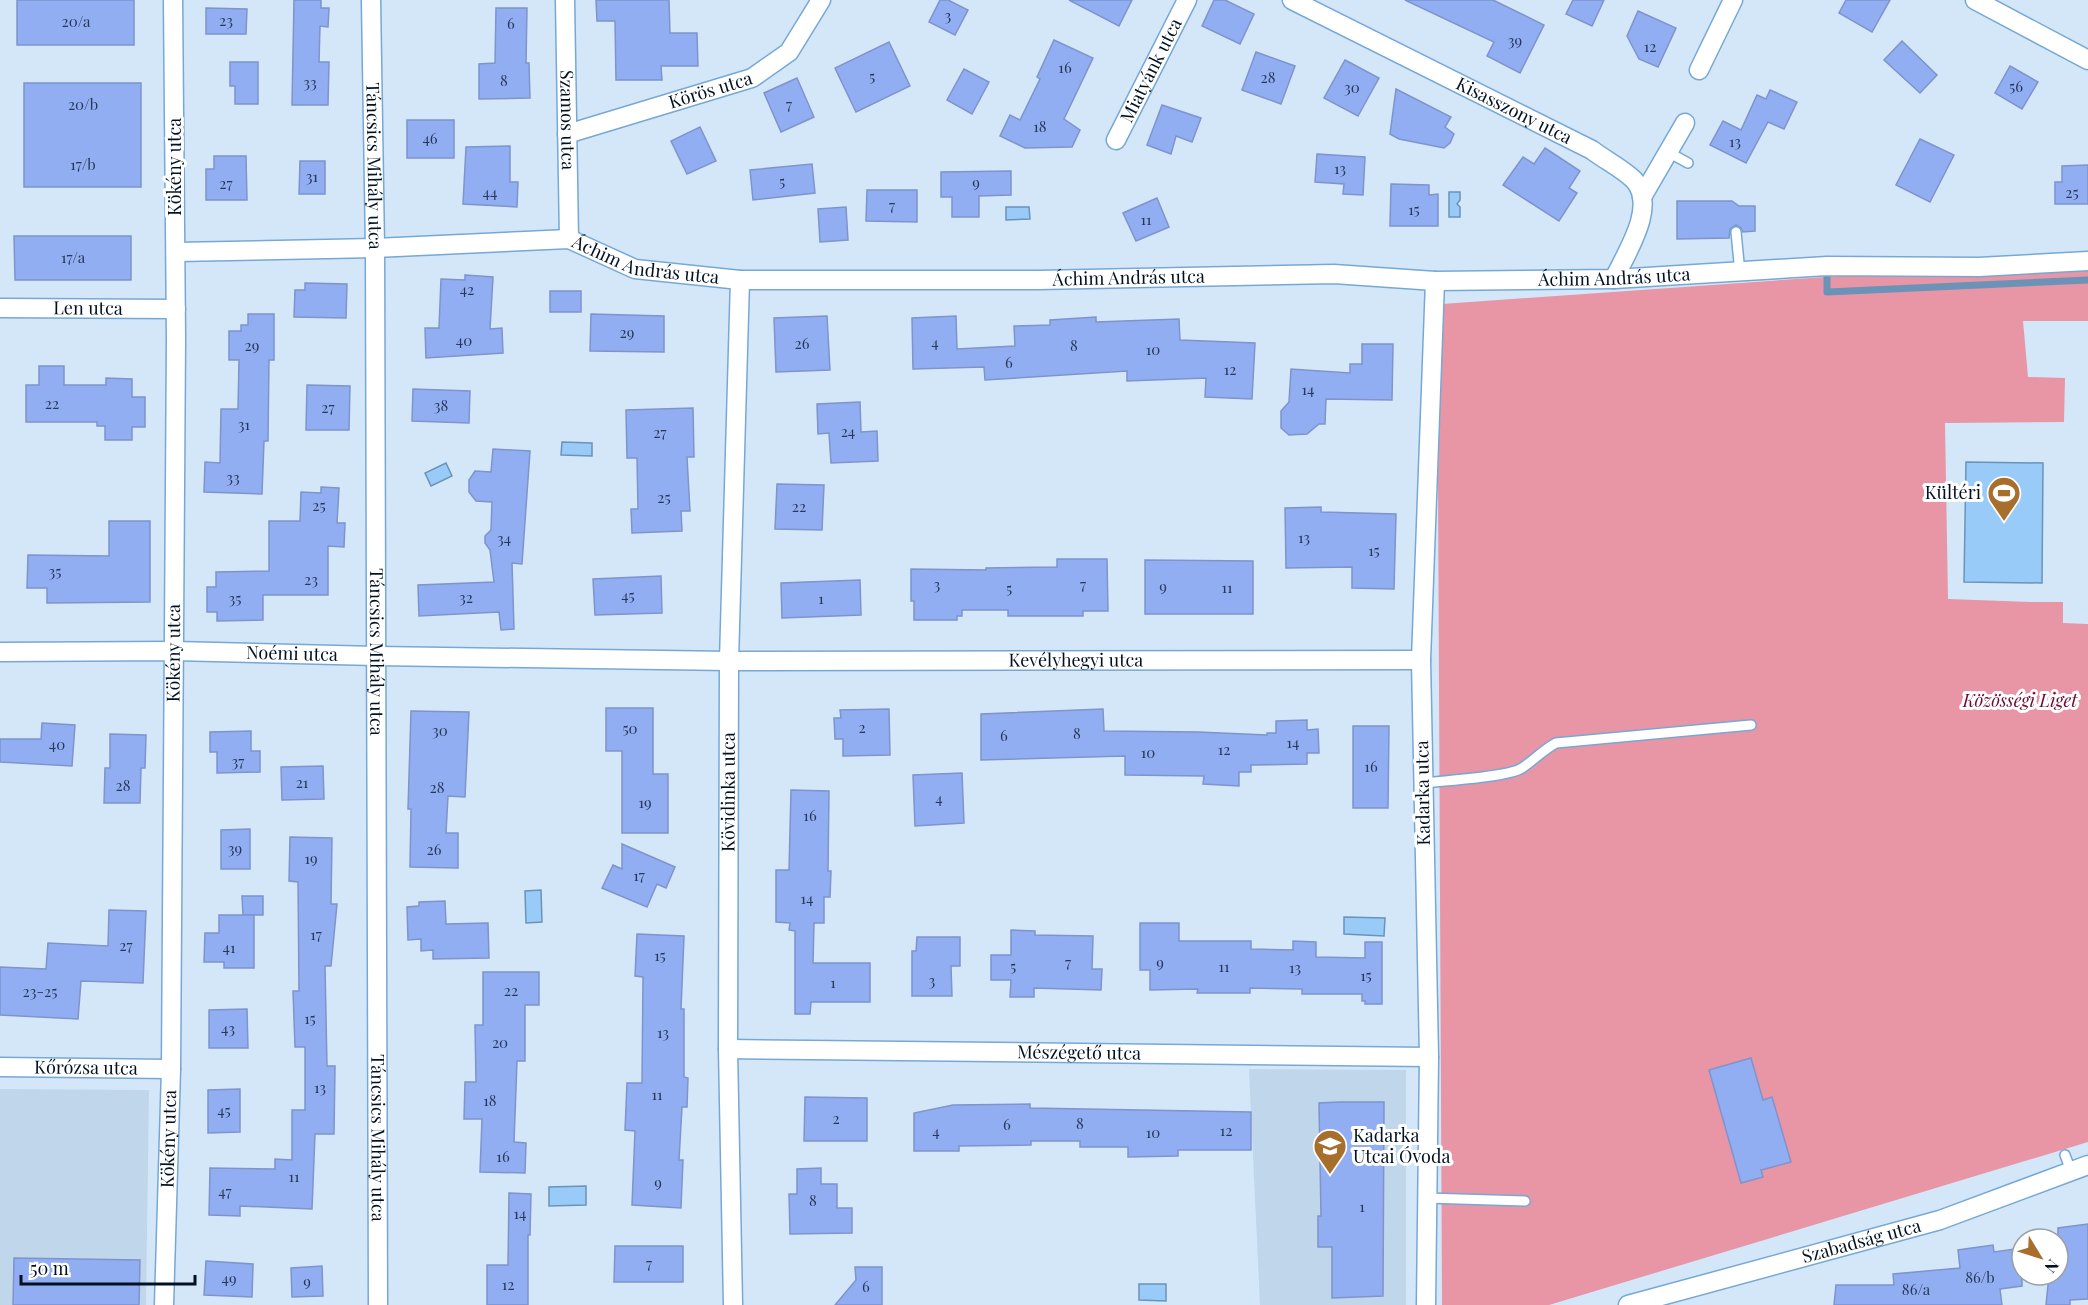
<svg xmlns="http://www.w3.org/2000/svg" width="2088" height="1305" viewBox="0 0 2088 1305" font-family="'Playfair Display',serif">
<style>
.built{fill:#c0d6eb}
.green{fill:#e895a6}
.water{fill:#99cbf9;stroke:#6b93b8;stroke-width:1.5}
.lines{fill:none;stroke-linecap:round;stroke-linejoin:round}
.stream{stroke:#6b93b8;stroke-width:7}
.building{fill:#92aef3;stroke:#7e94ca;stroke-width:1.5}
.service-casing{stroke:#77a8d5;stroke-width:12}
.minor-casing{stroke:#77a8d5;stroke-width:21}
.service{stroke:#fff;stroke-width:9}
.minor{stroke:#fff;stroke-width:18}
.labels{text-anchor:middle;stroke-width:6;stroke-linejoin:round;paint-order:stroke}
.number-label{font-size:15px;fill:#253856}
.street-label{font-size:18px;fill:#011121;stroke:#fff}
.poi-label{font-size:18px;fill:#011121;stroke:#fff;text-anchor:end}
.park-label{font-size:18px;font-style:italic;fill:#70082f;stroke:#fff}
</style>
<rect width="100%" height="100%" fill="#d3e7f9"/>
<g class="built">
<path d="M1249 1069 1406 1070V1305H1260Z"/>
<path d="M0 1089 149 1090 146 1305H0Z"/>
</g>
<path class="green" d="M2088 263V321H2023L2028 377 2065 378 2064 422 1945 423 1948 599 2031 602H2063V623L2088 624V1142L1549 1305H1442L1438 479 1442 304 1925 270Z"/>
<g class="water">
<path d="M1449 192H1460V200L1457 204 1460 207V217H1449Z"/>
<path d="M1006 207H1029L1030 219 1006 220Z"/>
<path d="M562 442 592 443V456L561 455Z"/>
<path d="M1966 462 2043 463 2042 583 1964 582Z"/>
<path d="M446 463 452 476 431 486 425 473Z"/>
<path d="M541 890 542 922 526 923 525 891Z"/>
<path d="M1344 917 1385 918 1384 936 1344 934Z"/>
<path d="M586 1186V1205L549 1206V1187Z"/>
<path d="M1139 1284H1166V1301L1139 1300Z"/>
</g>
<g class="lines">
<path class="stream" d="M1827 266V292L2088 280"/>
</g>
<g class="building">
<rect x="17" y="0" width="117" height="45"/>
<path d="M294 0H321V8H329L328 27 320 26 319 62H329L328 105H292Z"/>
<path d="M596 0H669L670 33H697L698 66H661L662 80H616L615 21H597Z"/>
<path d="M940 0H948L968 10 955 35 929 22Z"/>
<path d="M1069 0H1132L1119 26Z"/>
<path d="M1214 0H1225L1254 14 1240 44 1202 26Z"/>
<path d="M1405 0H1493L1544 25 1520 73 1487 56 1494 42Z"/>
<path d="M1573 0H1604L1592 26 1566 14Z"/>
<path d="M1846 0H1890L1872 32 1839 13Z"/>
<path d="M206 8 247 9 246 34H206Z"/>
<path d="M496 8H527L526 63H529L530 98 479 99V64L495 63Z"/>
<path d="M1638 11 1676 28 1658 67 1639 59 1627 36Z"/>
<path d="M1054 40 1093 58 1064 119 1080 130 1072 147 1025 148 1000 136 1010 115 1020 120 1040 79 1037 77Z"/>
<path d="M1902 41 1937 75 1920 93 1884 60Z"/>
<path d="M889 42 910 86 856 112 835 68Z"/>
<path d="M1256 52 1295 66 1281 104 1242 90Z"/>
<path d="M1345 60 1379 78 1358 116 1324 98Z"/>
<path d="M230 62H258V104H235V86H230Z"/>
<path d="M2010 66 2038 82 2022 109 1995 93Z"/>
<path d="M964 69 989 82 972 114 947 100Z"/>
<path d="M797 78 814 117 781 132 764 93Z"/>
<rect x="24" y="83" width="117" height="104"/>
<path d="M1396 89 1451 117 1445 127 1454 134 1450 143 1444 148 1399 139 1390 134Z"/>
<path d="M1770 90 1797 102 1784 129 1768 122 1746 163 1710 145 1723 121 1741 130 1757 95 1766 99Z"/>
<path d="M1162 105 1201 118 1192 142 1176 136 1171 154 1147 145Z"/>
<rect x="407" y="120" width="47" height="38"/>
<path d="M700 127 716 161 687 174 671 141Z"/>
<path d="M1920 139 1954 155 1930 202 1896 185Z"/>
<path d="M510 146V182H518L517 207 463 204 466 147Z"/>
<path d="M1545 148 1580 171 1569 188 1577 193 1559 221 1503 185 1523 157 1534 164Z"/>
<path d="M1317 154 1365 157 1363 195 1343 194 1344 184 1315 182Z"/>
<path d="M214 156H246L247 200H206V169H214Z"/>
<path d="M300 161H325V194H299Z"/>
<path d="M812 164 815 193 753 200 750 170Z"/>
<path d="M2088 165V204H2055V182H2062V166Z"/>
<path d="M1011 171V195L979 196V217H952V197H941V172Z"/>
<path d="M1391 184 1429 185V195L1438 194V226H1390Z"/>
<path d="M867 190H917V222L866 221Z"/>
<path d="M1157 198 1169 227 1136 241 1123 213Z"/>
<path d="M1677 201H1732L1739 206H1755V231L1743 232 1741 228 1736 225 1730 229 1729 238 1677 239Z"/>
<path d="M846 207 848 240 820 242 818 209Z"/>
<path d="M14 236H131V280H15Z"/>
<path d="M465 275 493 277 490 329 502 328 503 353 426 358 425 328H439L441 279 465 280Z"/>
<path d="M305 283 347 284 346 318 294 317 295 290H305Z"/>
<rect x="550" y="291" width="31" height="21"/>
<path d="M248 314H274V360H269L268 441H264L262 494 204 492 205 462 220 463 221 409H238L239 360H229V331H241V325H248Z"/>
<path d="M591 314 664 316V352L590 351Z"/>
<path d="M827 316 830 370 776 372 774 318Z"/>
<path d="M956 316 957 349 1015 346 1014 326 1050 325V320L1096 317V322L1179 319 1180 340 1255 343 1252 399 1205 397 1206 378 1127 381V371L985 380 984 367 913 369 912 318Z"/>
<path d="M1362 344H1393L1392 400 1326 399 1325 424H1319L1307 434 1289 435 1281 428V411L1289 402 1291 369 1350 373V364H1362Z"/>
<path d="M39 366H64V385H106V378L132 379V397H145V427H132V440H105V426H97V422H26V385H39Z"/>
<path d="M307 385 350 386 349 430H306Z"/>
<path d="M413 389 470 391 469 423 412 421Z"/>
<path d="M860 402 861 432 877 431 878 461 831 463 829 433 818 434 817 404Z"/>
<path d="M693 408 694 457H687L690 511H681L682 531 632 533 631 509H638L637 458H627L626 410Z"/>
<path d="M493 449 530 451 522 564 512 563 514 629 501 630 499 612 419 616 418 585 494 582 490 550 485 543V536L491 530 492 502 476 501 469 492V480L475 471 491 472Z"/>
<path d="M777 484 824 485 822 530 775 529Z"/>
<path d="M321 487 339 488 337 523H345L344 547 328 546V595H263V620L217 621V612H207V587H216V572L269 571V521H300L301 492 321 493Z"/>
<path d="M1321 507V512L1396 514 1394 589 1352 588V567L1286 568 1285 508Z"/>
<path d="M109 521H150V602L47 603V588H27L28 555 109 556Z"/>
<path d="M1057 559H1107L1108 611H1083V616H1008V610H962V616H957V620H914V601H911V569L986 570V568L1057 567Z"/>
<path d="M1145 560 1253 561V614H1145Z"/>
<path d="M661 576 662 613 595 615 593 579Z"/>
<path d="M860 580 861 615 782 618 781 583Z"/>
<path d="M606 708H653V774H668V833H622V751H606Z"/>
<path d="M889 709 890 755 843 756V739H835L834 718H841L840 710Z"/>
<path d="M1103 709 1104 731 1198 732 1267 735V733H1276V721L1307 720V730L1318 729 1319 753H1307V764L1251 765V772H1239V786L1203 784 1204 776 1125 775V756L981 760V714Z"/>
<path d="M411 711 469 712 465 797 448 796 446 833H458V868L410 867 411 809H408Z"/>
<path d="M42 723 75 725 72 766 0 762V739H41Z"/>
<path d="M1353 726H1389L1388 808H1353Z"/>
<path d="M251 731V751H260V772L217 773V752H210V732Z"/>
<path d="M110 734 146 735 145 768H141L140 803H104L105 768H110Z"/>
<path d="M323 766 324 799 282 800 281 767Z"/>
<path d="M962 773 964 823 915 826 913 775Z"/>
<path d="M791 790 829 791 828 871H831L830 897H824V923H814L813 963H870V1002H811L810 1014H795V931L789 930 790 923 776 922V870H789Z"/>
<path d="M250 829V869H221V830Z"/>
<path d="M290 837 332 838 331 904H337L331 966H325L327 1066H335L334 1134H315L312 1209 240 1206V1216L209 1215 210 1168 275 1169V1159L292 1160V1110H305V1047H295L293 991H299L298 882 289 881Z"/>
<path d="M622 844 675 867 666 888 657 884 647 907 602 888 613 865 622 869Z"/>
<path d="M242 896H263V915H243Z"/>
<path d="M445 901 446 924 488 923 489 958 433 959V950L421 951V939L408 940 407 907 419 906V902Z"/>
<path d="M109 910 146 911 143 983 81 981 78 1019 0 1015V967L46 969 48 943 108 946Z"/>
<path d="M219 915H254V968H224V962H204L205 933H219Z"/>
<path d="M1140 923H1179V941H1251V949L1293 950V941L1316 942V957L1365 958V942H1382V1004H1365V1001H1362V994H1302V989L1250 988V993H1197L1198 989 1150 990V970H1140Z"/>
<path d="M1011 930 1035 931V935L1093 936 1092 969H1102L1101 990 1034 988V997H1010L1011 980H991V955H1011Z"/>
<path d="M637 934 684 936 681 1009H684V1077L688 1078 687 1107H682L679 1160H683L681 1208 632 1205 635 1131 625 1130 627 1083H642L643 977 635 976Z"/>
<path d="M917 937H960V966H951L952 996H912V951H916Z"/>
<path d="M483 972H539V1005H525V1061H517L514 1142 526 1143 525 1173 480 1172 482 1119H464L465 1082H476L475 1025H483Z"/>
<path d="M247 1009 248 1048H209V1010Z"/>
<path d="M1751 1058 1763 1100 1772 1097 1791 1162 1761 1170 1763 1177 1741 1183 1709 1070Z"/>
<path d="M240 1089V1132L208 1133V1090Z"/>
<path d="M805 1097 867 1098V1141H804Z"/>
<path d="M1340 1102H1384L1383 1296 1332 1298V1247H1318V1216H1321L1319 1103Z"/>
<path d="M1030 1104V1108L1251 1112V1150H1178V1156L1128 1157V1147H1080V1141H1031V1145L959 1146V1151H914V1113L953 1105Z"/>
<path d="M821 1168V1184H837V1208H852V1233L790 1234 789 1194H797V1169Z"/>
<path d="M509 1193 531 1194 530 1235H528V1305H487V1265H508Z"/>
<path d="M2088 1224V1299L2070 1300V1305H2046L2049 1275H2058V1228Z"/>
<path d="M1993 1245 1994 1252 2022 1248V1286L2000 1289 2002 1305H1834L1836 1285H1894L1893 1274 1960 1268 1958 1250Z"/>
<path d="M615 1246H683V1282H614Z"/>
<path d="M14 1258 140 1260 139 1305H13Z"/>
<path d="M206 1261 253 1264 252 1297 204 1295Z"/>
<path d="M322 1266 323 1296 292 1297 291 1268Z"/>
<path d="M855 1267H882V1305H835L856 1280Z"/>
</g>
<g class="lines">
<defs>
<g id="service">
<path d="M1668 152 1688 163"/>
<path d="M1736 232 1740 273"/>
<path d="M1422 783C1441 781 1509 777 1522 768 1534 760 1543 750 1556 743L1751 725"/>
<path d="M2065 1155 2071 1171"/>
<path d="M1426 1198 1525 1201"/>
</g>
<g id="minor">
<path id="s1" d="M371 0 375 248 378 1305"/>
<path id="s2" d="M565 0 569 239"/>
<path id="s3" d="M1292 0 1592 150C1605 160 1623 169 1634 180 1658 206 1626 253 1614 279"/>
<path d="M1975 0 2088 60"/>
<path d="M1699 70 1733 0"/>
<path id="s4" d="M567 134 752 78 789 52 821 0"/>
<path id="s5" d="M1116 140 1187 0"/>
<path d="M1642 197 1685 123"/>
<path id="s6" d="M176 252 375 248 569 239 635 269 740 280H1038L1334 274 1435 281 1614 279 1827 266 1979 267 2088 261"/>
<path id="s7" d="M0 308 176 309"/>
<path id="s8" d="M0 652 174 651 376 656 729 661 1421 660"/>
<path id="s9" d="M728 1049 1429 1057"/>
<path id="s10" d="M0 1067 171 1069"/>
<path id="s11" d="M164 1305 171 1069 176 339 173 0"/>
<path id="s12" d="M733 1305 728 1049 729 661 740 280"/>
<path d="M1426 1305 1429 1057 1421 660 1435 281"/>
<path id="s13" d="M1628 1305 1940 1220 2088 1165"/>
</g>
</defs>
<use href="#service" class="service-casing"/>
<use href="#minor" class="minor-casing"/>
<use href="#service" class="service"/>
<use href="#minor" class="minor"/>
</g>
<defs>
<symbol id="stadium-pin" viewBox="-11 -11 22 30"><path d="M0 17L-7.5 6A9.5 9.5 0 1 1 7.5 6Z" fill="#a76e2c" stroke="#fff"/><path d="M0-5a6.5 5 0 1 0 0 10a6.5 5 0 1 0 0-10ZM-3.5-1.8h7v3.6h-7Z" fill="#fff"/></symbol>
<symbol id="school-pin" viewBox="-11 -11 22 30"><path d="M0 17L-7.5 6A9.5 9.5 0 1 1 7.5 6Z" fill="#a76e2c" stroke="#fff"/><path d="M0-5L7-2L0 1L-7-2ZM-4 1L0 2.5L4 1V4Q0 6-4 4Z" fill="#fff"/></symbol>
</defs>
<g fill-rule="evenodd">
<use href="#stadium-pin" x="1985" y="474" width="38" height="52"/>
<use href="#school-pin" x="1311" y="1127" width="38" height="52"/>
</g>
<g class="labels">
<g class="number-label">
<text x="948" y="21">3</text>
<text x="226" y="26">23</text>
<text x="76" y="27">20/a</text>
<text x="511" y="29">6</text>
<text x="1515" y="46">39</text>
<text x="1650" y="52">12</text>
<text x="1065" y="73">16</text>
<text x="872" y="82">5</text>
<text x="1268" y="83">28</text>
<text x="504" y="86">8</text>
<text x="310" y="88">33</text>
<text x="2016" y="92">56</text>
<text x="1352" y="93">30</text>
<text x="83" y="110">20/b</text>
<text x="789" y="110">7</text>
<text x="1040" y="132">18</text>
<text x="430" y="144">46</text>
<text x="1735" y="147">13</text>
<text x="83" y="170">17/b</text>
<text x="1340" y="174">13</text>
<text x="312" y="182">31</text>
<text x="782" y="187">5</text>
<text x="976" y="188">9</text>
<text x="226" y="189">27</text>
<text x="490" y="198">44</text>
<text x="2072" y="198">25</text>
<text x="892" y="211">7</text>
<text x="1414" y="215">15</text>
<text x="1146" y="225">11</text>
<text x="73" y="263">17/a</text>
<text x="467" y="295">42</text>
<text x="627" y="338">29</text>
<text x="464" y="346">40</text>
<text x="935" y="348">4</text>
<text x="802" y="349">26</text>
<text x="252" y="351">29</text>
<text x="1074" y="351">8</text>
<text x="1153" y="355">10</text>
<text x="1009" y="368">6</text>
<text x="1230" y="375">12</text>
<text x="1308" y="395">14</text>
<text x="52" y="409">22</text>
<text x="441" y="411">38</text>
<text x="328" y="413">27</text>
<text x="244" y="430">31</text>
<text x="848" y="437">24</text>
<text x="660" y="438">27</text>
<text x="233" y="483">33</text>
<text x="664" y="503">25</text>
<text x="319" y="511">25</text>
<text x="799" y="512">22</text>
<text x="1304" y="543">13</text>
<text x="504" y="544">34</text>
<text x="1374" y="556">15</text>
<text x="55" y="577">35</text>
<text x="311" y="585">23</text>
<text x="937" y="590">3</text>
<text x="1083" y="590">7</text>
<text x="1163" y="592">9</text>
<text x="1227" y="593">11</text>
<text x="1009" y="594">5</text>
<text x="628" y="601">45</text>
<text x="466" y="603">32</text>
<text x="235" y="604">35</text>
<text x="821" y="604">1</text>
<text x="862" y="733">2</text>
<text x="630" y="734">50</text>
<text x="440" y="736">30</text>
<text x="1077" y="739">8</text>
<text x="1004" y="741">6</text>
<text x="1293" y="748">14</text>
<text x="57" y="750">40</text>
<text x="1224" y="755">12</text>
<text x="1148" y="758">10</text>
<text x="238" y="767">37</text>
<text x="1371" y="772">16</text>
<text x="302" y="788">21</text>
<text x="123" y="791">28</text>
<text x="437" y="793">28</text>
<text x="939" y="804">4</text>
<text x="645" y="808">19</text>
<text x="810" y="821">16</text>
<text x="235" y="854">39</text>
<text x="434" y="855">26</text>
<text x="311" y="864">19</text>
<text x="639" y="881">17</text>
<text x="807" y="904">14</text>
<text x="316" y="940">17</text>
<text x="126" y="951">27</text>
<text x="229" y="953">41</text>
<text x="660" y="961">15</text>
<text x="1068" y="968">7</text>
<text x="1160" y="968">9</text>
<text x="1013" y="972">5</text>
<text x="1224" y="972">11</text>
<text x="1295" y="973">13</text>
<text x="1366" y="981">15</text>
<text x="932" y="986">3</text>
<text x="833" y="988">1</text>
<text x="511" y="996">22</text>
<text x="40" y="997">23-25</text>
<text x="310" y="1024">15</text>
<text x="228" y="1034">43</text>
<text x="663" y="1038">13</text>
<text x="500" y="1048">20</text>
<text x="320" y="1093">13</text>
<text x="657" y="1100">11</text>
<text x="490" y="1106">18</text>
<text x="224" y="1116">45</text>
<text x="836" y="1124">2</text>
<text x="1080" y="1129">8</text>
<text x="1007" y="1130">6</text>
<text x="1226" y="1136">12</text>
<text x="936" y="1137">4</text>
<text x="1153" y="1138">10</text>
<text x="503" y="1162">16</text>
<text x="294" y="1182">11</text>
<text x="658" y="1188">9</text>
<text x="225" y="1197">47</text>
<text x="813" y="1206">8</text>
<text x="1362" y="1212">1</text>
<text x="520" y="1219">14</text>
<text x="649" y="1269">7</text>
<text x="1980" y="1283">86/b</text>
<text x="229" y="1284">49</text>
<text x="307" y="1287">9</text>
<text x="508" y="1290">12</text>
<text x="866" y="1292">6</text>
<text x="1916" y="1295">86/a</text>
</g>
<g class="street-label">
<text dy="6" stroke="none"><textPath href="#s5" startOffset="78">Miatyánk utca</textPath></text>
<text dy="6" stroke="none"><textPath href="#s4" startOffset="150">Körös utca</textPath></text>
<text dy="6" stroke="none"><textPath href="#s3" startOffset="248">Kisasszony utca</textPath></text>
<text dy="6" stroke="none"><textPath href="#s2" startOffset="120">Szamos utca</textPath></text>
<text dy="6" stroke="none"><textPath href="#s1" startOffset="166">Táncsics Mihály utca</textPath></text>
<text transform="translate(175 167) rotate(-90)" y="6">Kökény utca</text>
<text dy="6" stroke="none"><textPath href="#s6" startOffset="474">Áchim András utca</textPath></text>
<text dy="6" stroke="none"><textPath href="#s6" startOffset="1446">Áchim András utca</textPath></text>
<text dy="6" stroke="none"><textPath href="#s6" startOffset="960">Áchim András utca</textPath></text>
<text dy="6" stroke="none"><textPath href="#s7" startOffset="88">Len utca</textPath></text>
<text dy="6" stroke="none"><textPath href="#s1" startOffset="652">Táncsics Mihály utca</textPath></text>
<text dy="6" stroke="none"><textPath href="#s11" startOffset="652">Kökény utca</textPath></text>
<text dy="6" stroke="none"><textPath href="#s8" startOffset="292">Noémi utca</textPath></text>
<text dy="6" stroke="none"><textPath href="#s8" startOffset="1076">Kevélyhegyi utca</textPath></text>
<text dy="6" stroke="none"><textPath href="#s12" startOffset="513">Kövidinka utca</textPath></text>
<text transform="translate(1423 793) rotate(-91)" y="6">Kadarka utca</text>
<text dy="6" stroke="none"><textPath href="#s9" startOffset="351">Mészégető utca</textPath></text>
<text dy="6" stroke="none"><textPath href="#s10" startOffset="86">Kőrózsa utca</textPath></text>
<text dy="6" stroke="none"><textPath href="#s11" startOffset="166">Kökény utca</textPath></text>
<text dy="6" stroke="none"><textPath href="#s1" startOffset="1138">Táncsics Mihály utca</textPath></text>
<text dy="6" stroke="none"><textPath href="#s13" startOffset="242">Szabadság utca</textPath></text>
</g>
<g class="poi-label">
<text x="1981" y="499">Kültéri</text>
<text x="1353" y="1142" text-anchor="start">Kadarka<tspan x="1353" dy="21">Utcai Óvoda</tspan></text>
</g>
<g class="park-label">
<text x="2020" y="707">Közösségi Liget</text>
</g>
</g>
<g transform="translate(2040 1257) rotate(128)"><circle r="28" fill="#ffffff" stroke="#99a0a6" stroke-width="1.5"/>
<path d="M0-4.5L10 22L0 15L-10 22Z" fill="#a76e2c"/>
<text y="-9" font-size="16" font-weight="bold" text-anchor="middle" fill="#011121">N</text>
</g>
<path d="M21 1275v9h174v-9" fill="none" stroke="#011121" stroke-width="3"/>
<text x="30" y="1275" font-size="18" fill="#011121" stroke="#ffffff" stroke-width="4.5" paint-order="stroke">50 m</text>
</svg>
